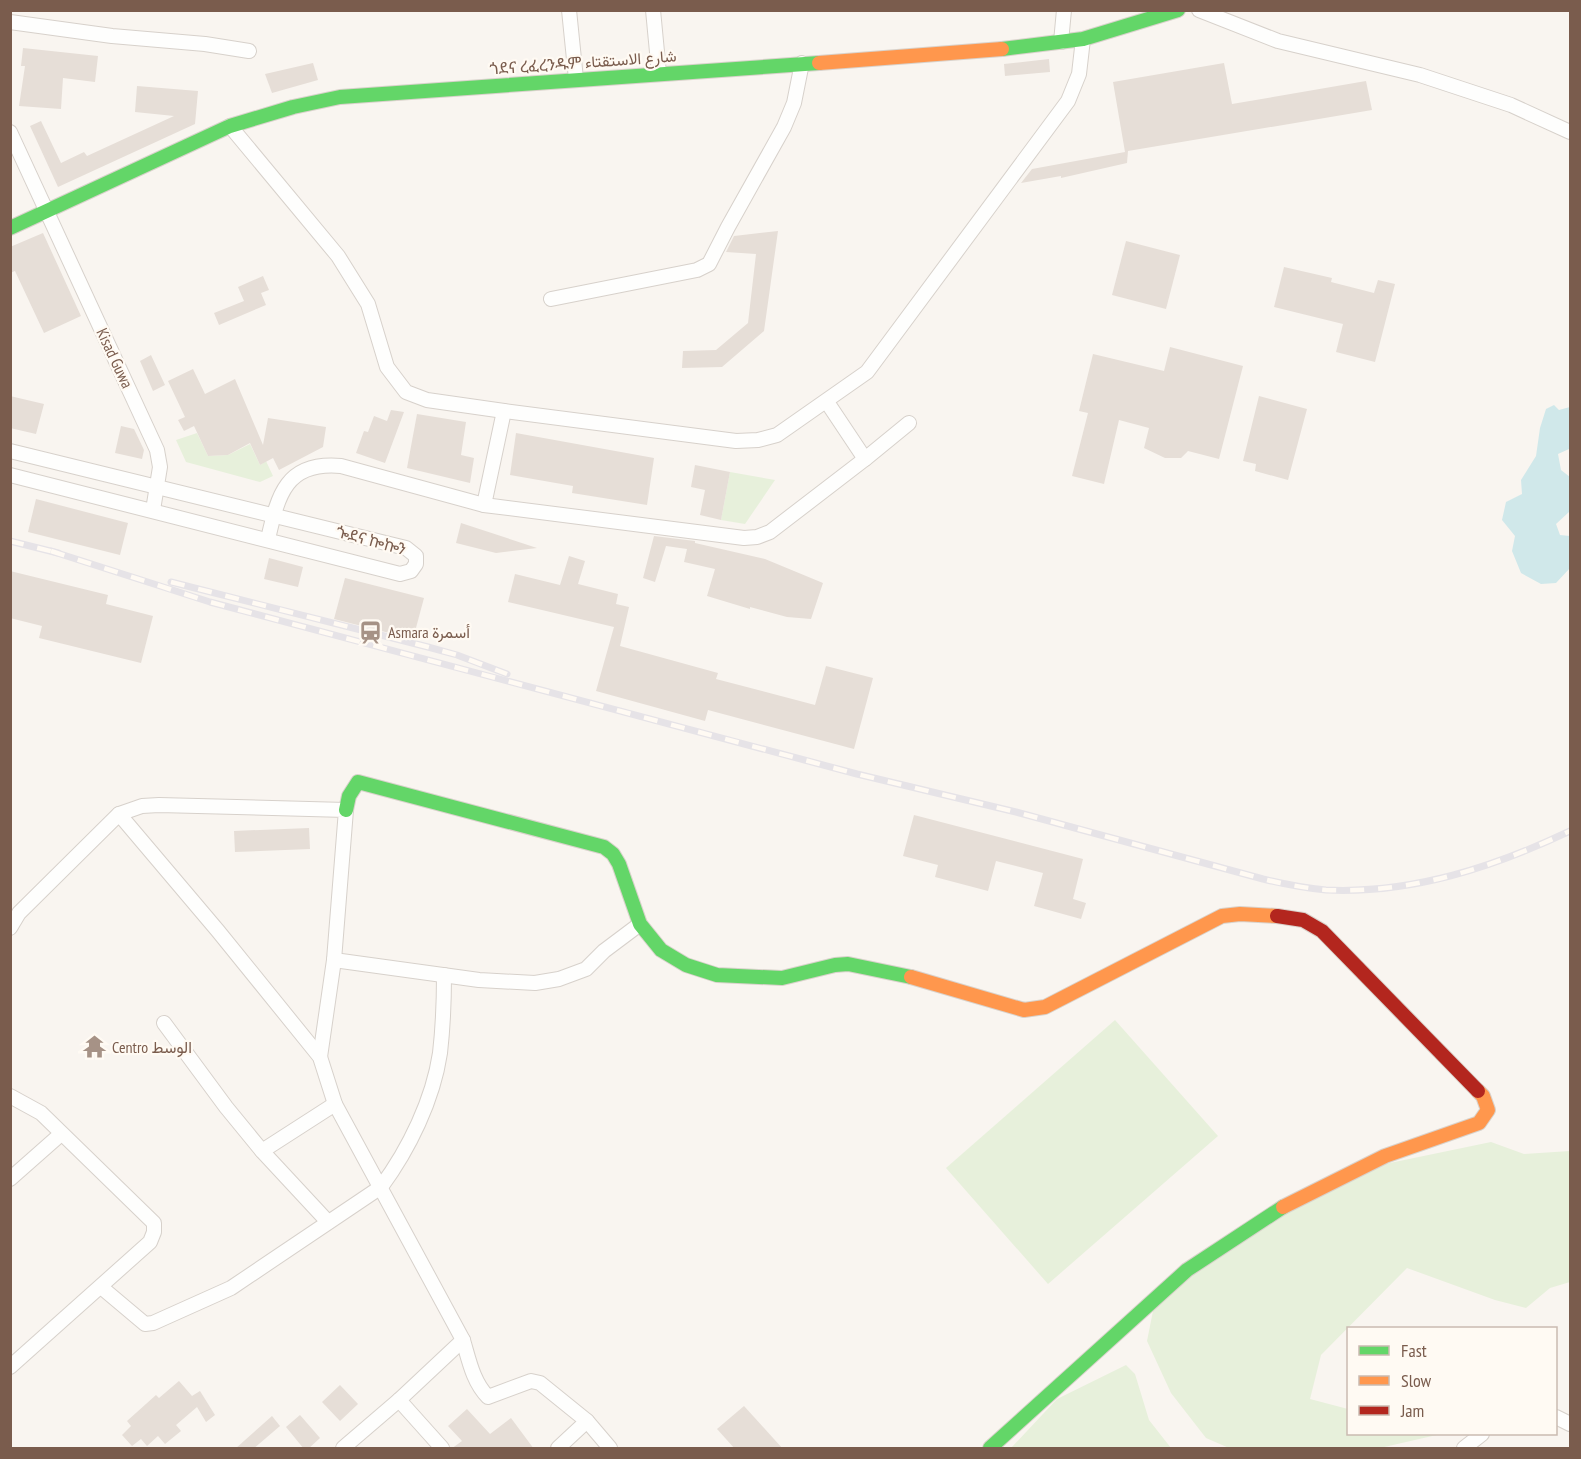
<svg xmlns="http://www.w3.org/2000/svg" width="1581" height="1459" viewBox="0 0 1581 1459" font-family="'PT Sans Narrow',Vazirmatn,'Noto Sans Ethiopic',sans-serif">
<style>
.green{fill:#e7f0db}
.water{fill:#d0e8ea}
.building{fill:#e6ded7}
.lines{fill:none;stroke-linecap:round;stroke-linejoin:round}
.street-casing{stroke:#d7d1cb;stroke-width:16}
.fast-casing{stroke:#d9d2cb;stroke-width:16}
.slow-casing{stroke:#d9d2cb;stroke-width:16}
.jam-casing{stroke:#d9d2cb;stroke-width:16}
.street{stroke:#fefefd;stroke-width:14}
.fast{stroke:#63d668;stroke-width:14}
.slow{stroke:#ff974d;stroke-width:14}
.jam{stroke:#b3261e;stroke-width:14}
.rail-casing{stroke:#e6e3e7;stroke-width:7}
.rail{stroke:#fffaf3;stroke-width:4.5;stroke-dasharray:14;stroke-linecap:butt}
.labels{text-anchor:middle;stroke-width:4.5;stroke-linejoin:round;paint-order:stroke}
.street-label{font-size:16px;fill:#7a5c4d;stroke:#fffaf3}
.poi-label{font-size:16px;fill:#7a5c4d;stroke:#fffaf3;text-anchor:start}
</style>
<rect width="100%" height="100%" fill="#f9f5f0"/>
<g class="green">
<path d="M197 433 208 456 228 455 250 444 260 465 266 461 273 476 260 482 186 462 176 440Z"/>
<path d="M730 472 775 480 745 524 721 520Z"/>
<path d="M1115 1020 1218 1136 1048 1284 946 1168Z"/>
<path d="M1491 1142 1524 1154 1570 1151V1282L1550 1288 1526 1308 1495 1300 1407 1268 1321 1355 1310 1399 1348 1409V1434H1441L1380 1448H1229L1206 1438 1171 1393 1147 1341 1153 1311 1179 1280 1282 1210 1385 1164Z"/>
<path d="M1126 1365 1135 1374 1149 1420 1171 1448H1011L1057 1399Z"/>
</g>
<path class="water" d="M1554 405 1559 410 1570 407 1569 449 1558 454 1561 470 1570 477V508L1569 512 1556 524 1560 535 1570 536V568L1556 583 1541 584 1521 573 1512 551 1515 536 1502 520 1506 502 1522 494 1521 480 1536 456 1540 428 1546 409Z"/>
<g class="building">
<path d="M23 48 98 56 95 82 63 78 61 109 19 106 25 66H21Z"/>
<path d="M1049 59 1050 72 1005 76 1004 64Z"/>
<path d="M313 63 318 80 272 93 265 74Z"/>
<path d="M1224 63 1232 104 1366 81 1372 110 1128 151 1127 163 1061 178V176L1021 183 1032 169 1125 152 1113 82Z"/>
<path d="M137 86 198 91 195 124 58 187 30 126 41 121 61 163 84 152 87 156 174 116 135 112Z"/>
<path d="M778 231 764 331 722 367 682 368 683 351 716 350 748 323 756 254 726 252 734 236Z"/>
<path d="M43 233 81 316 44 333 15 271 10 273V247Z"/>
<path d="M1126 241 1180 255 1166 309 1112 295Z"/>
<path d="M1284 267 1332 278 1331 282 1374 293 1378 280 1395 284 1375 362 1336 352 1343 324 1274 307Z"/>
<path d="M263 276 269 290 261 293 266 305 219 325 214 313 244 301 238 287Z"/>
<path d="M1170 347 1243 366 1219 459 1188 451 1181 458H1165L1144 448 1149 428 1119 420 1104 484 1072 476 1088 413 1079 411 1093 354 1164 371Z"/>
<path d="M151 355 165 385 153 391 140 361Z"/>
<path d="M193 369 205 394 235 379 263 445 268 418 326 427 323 447 279 470 273 458 260 465 250 443 228 455 208 456 194 426 184 431 178 420 185 417 168 381Z"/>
<path d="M10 396 44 404 36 434 10 428Z"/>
<path d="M1259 396 1307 409 1288 480 1255 471 1256 464 1243 461Z"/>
<path d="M391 410 404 412 385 463 356 453 364 431 368 432 374 416 387 421Z"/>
<path d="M417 414 466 422 461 455 474 458 470 483 407 468Z"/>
<path d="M121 426 134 429 144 450 142 459 115 453Z"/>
<path d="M516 433 654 458 647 505 572 493 573 486 510 475Z"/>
<path d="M695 465 730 472 721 520 700 515 705 490 691 487Z"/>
<path d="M36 499 128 523 120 555 28 532Z"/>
<path d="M461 523 537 548 496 553 456 543Z"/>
<path d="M654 536 695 541V543L765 559 823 583 811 619 787 617 750 607V609L707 596 715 569 684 562 687 549 666 546 655 582 643 578Z"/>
<path d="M569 556 585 561 578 584 618 594 616 604 629 607 620 646 718 673 716 679 815 705 826 666 873 678 854 749 708 710 705 721 596 691 614 627 508 602 515 574 560 585Z"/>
<path d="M269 558 303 567 298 587 264 579Z"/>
<path d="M10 571 108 595 106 604 153 616 141 663 39 638 42 626 10 618Z"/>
<path d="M345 578 424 598 413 639 334 619Z"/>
<path d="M914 815 1083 859 1073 899 1086 903 1081 919 1034 906 1043 873 996 861 988 891 935 877 938 865 903 856Z"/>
<path d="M309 828 310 849 235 852 234 831Z"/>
<path d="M179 1381 192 1396 200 1391 215 1415 206 1422 197 1407 176 1425 181 1431 165 1444 158 1436 147 1446 141 1439 132 1446 122 1435 131 1426 127 1421 156 1395 159 1398Z"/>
<path d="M340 1385 358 1404 340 1421 322 1402Z"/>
<path d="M744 1406 783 1449H735L717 1429Z"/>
<path d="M467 1409 490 1434 511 1418 534 1449H451L462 1441 448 1426Z"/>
<path d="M300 1415 320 1438 308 1449H304L286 1427Z"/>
<path d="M272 1416 280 1426 253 1449H235Z"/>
</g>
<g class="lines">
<defs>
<g id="street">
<path d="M569 10 576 79"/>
<path d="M653 10 659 73"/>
<path d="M1199 10 1278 41 1420 75 1511 105 1570 132"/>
<path d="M10 22 112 36 205 44 249 51"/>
<path d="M1061 42 1064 10"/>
<path d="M230 126 338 256 368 304 387 367 406 392 427 400 504 411 736 441 758 440 777 435 867 372 1068 101 1079 74 1083 39"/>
<path d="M10 132 157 450 160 467 153 510"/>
<path d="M551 299 697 270 709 264 728 227 784 127 794 103 802 63"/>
<path d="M827 402 865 459"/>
<path d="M10 451 406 548 416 556V564L411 571 400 574 10 475"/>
<path d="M484 505 504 411"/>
<path d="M268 539C278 495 286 461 341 466L484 505 744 538 757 537 770 532 865 459 909 423"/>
<path d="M119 814 142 806 159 805 346 810 334 960 320 1057"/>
<path d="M10 928 19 913 119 814 218 931 320 1057 335 1104 463 1340C469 1360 473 1382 488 1397L531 1381 540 1383 587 1421 610 1448"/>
<path d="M334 960 479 980 535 983 559 979 586 969 604 951 640 924"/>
<path d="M164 1023 226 1107 262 1151 328 1222"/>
<path d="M10 1096 41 1113 154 1223V1232L150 1242 10 1367"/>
<path d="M262 1151 335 1104"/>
<path d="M10 1179 61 1134"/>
<path d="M101 1287 145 1324 153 1323 231 1288 381 1187C409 1149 433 1100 440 1053 443 1027 444 1001 444 975"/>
<path d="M399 1400 442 1448"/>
<path d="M1556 1417 1570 1424"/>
<path d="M343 1448 399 1400 463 1340"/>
<path d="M558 1448 587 1421"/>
<path d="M1464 1448 1482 1434"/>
</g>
<g id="fast">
<path d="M1002 49 1083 39 1178 10"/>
<path d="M10 228 230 126 293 107 340 97 819 63"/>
<path d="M346 810 349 796 358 782 604 847 613 854 619 864 640 924 661 950 686 965 717 975 782 978 835 965 848 964 911 977"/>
<path d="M990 1448 1187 1270 1283 1207"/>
</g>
<g id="slow">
<path d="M819 63 1002 49"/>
<path d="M911 977 1024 1010 1045 1007 1222 916 1240 914 1277 916"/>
<path d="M1283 1207 1385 1156 1479 1123 1488 1110 1483 1096 1478 1091"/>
</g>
<path id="jam" d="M1277 916 1303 920 1322 931 1478 1091"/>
</defs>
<use href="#street" class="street-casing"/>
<use href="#fast" class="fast-casing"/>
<use href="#slow" class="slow-casing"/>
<use href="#jam" class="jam-casing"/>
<use href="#street" class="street"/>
<use href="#fast" class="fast"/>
<use href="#slow" class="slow"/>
<use href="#jam" class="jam"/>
<defs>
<g id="rail">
<path d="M10 541 58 553"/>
<path d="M51 551 210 602 857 774 1016 812 1263 879C1284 884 1305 888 1326 890 1412 894 1494 867 1570 831"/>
<path d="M171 582 428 647 457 655 507 674"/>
</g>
</defs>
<use href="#rail" class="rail-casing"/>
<use href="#rail" class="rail"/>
</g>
<defs>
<symbol id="station-bare" viewBox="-9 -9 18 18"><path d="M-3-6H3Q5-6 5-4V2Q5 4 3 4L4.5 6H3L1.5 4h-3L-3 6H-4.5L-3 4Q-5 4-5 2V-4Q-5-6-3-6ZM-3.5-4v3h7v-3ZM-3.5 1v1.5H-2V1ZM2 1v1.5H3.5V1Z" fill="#a69286" stroke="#fffaf3" stroke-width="2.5" paint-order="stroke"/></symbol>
<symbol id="temple-bare" viewBox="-9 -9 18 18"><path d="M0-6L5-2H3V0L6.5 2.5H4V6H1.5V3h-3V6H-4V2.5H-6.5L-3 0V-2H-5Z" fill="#a69286" stroke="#fffaf3" stroke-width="2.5" paint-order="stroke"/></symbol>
</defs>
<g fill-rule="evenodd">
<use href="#station-bare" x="354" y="616" width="33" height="33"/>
<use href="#temple-bare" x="78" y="1030" width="33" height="33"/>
</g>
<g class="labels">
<g class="street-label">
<text transform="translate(583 62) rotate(-4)" y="6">ጎደና ረፈረንዱም شارع الاستقتاء</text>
<text transform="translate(115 358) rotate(65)" y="6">Kisad Guwa</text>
<text transform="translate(371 540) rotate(15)" y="6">ጐደና ኰኰን</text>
</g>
<g class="poi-label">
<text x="388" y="638">Asmara أسمرة</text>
<text x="112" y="1053">Centro الوسط</text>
</g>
</g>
<rect width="1581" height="1459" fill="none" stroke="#7a5c4d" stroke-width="24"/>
<rect x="1347" y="1327" width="210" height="108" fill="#fffaf3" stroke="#cabbb1" stroke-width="1.5"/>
<rect x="1359" y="1346" width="30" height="9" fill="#63d668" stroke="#cabbb1" stroke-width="1.5"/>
<text x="1401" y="1357" font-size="18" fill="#7a5c4d">Fast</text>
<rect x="1359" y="1376" width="30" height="9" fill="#ff974d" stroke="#cabbb1" stroke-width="1.5"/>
<text x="1401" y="1387" font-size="18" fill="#7a5c4d">Slow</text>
<rect x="1359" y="1406" width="30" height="9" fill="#b3261e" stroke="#cabbb1" stroke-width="1.5"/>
<text x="1401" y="1417" font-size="18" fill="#7a5c4d">Jam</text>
</svg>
